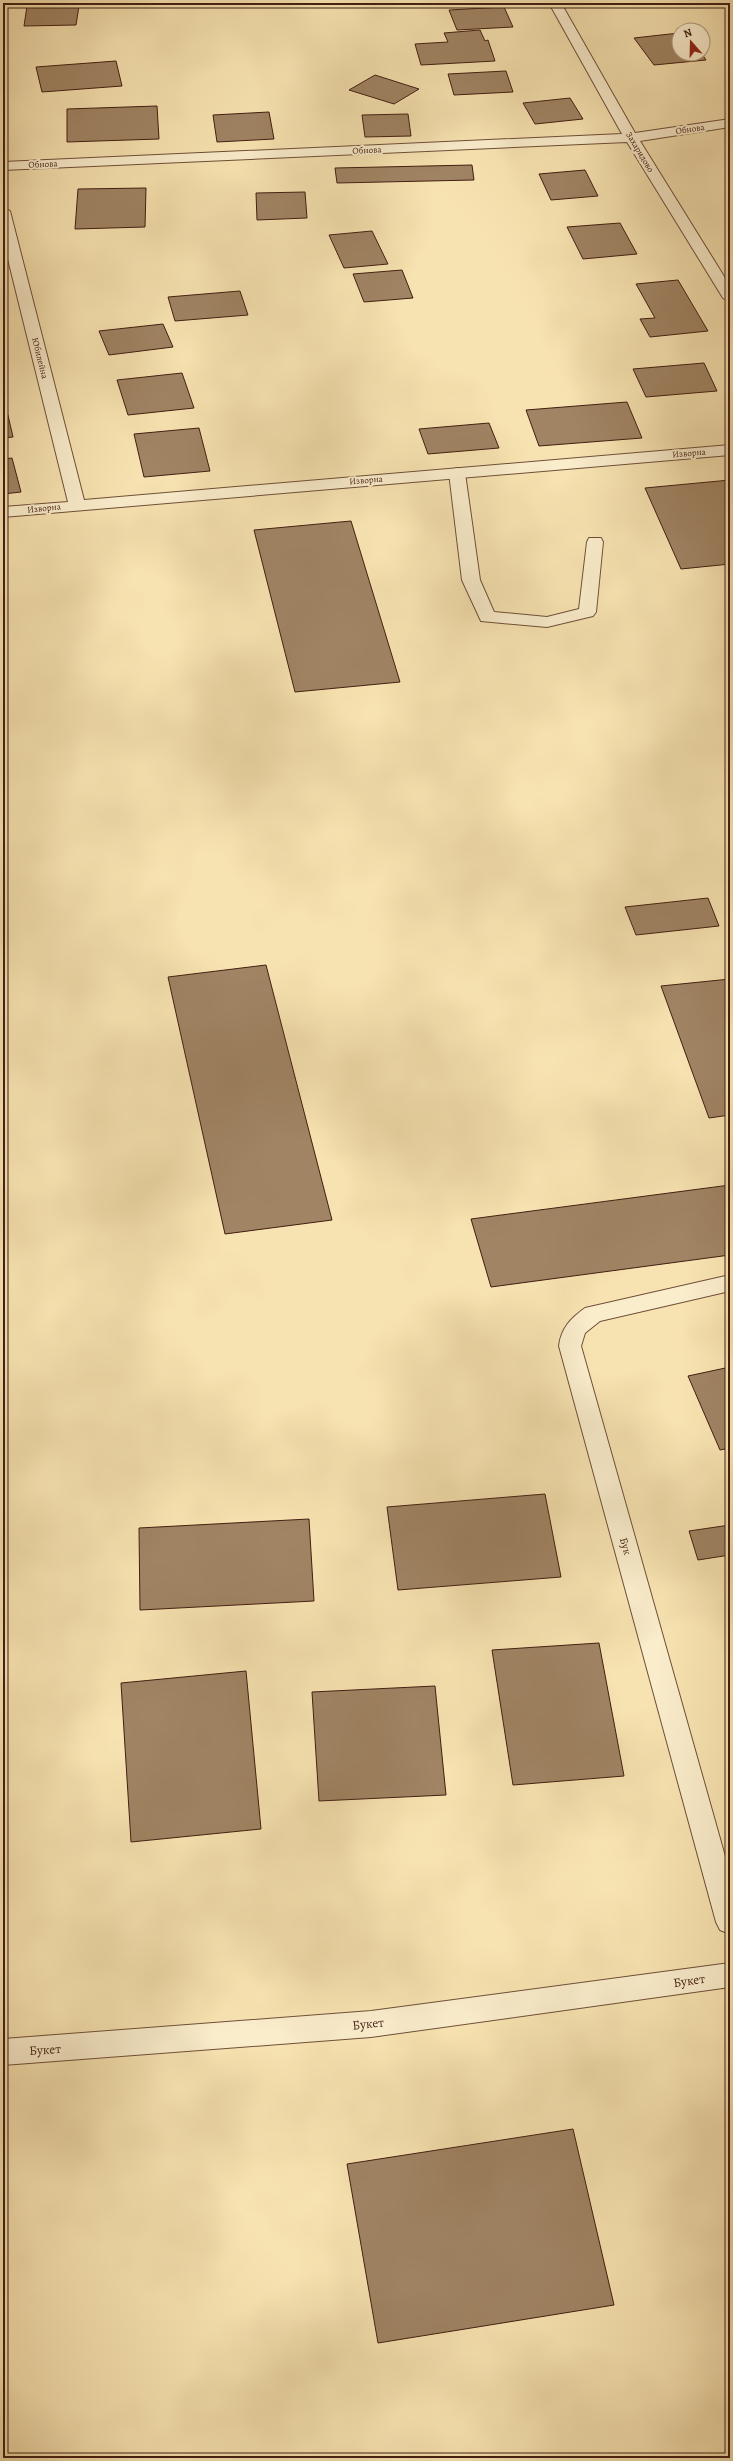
<svg xmlns="http://www.w3.org/2000/svg" width="733" height="2461" viewBox="0 0 733 2461" font-family="Alegreya,serif">
<style>
.building{fill:#a08464;stroke:#421e11}
.lines{fill:none;stroke-linecap:round;stroke-linejoin:round}
.service-casing{stroke:#6f4f39;stroke-width:2}
.minor-casing{stroke:#6f4f39;stroke-width:2}
.service{fill:#faedcc;fill-rule:evenodd}
.minor{fill:#faedcc;fill-rule:evenodd}
.labels{text-anchor:middle;stroke-width:4;stroke-linejoin:round;paint-order:stroke}
.far-street-label{font-size:9px;fill:#421e11;stroke:#faedcc}
.street-label{font-size:11px;fill:#421e11;stroke:#faedcc}
.near-street-label{font-size:13px;fill:#421e11;stroke:#faedcc}
</style>
<rect width="100%" height="100%" fill="#f7e3b1"/>
<filter id="stains"><feTurbulence type="fractalNoise" baseFrequency=".005" numOctaves="4"/><feColorMatrix values="0 0 0 0 .2 0 0 0 0 .09 0 0 0 0 .02 0 0 0 .5 -.17"/></filter>
<radialGradient id="worn" r=".72"><stop offset=".6" stop-color="#630" stop-opacity="0"/><stop offset="1" stop-color="#630" stop-opacity=".3"/></radialGradient>
<g class="building">
<path d="M27 6H79L76 25 24 26Z"/>
<path d="M504 7 513 27 457 30 449 10Z"/>
<path d="M480 30 485 41 488 40 495 61 421 65 415 44 448 42 444 33Z"/>
<path d="M679 33V54H702L706 60 654 65 634 38Z"/>
<path d="M116 61 122 86 42 92 36 67Z"/>
<path d="M506 71 513 92 454 95 448 74Z"/>
<path d="M375 75 419 89 394 104 349 90Z"/>
<path d="M570 98 583 119 535 124 523 103Z"/>
<path d="M157 106 159 139 67 142V109Z"/>
<path d="M269 112 274 139 217 142 213 115Z"/>
<path d="M408 114 411 136 365 137 362 115Z"/>
<path d="M472 165 474 180 337 183 335 168Z"/>
<path d="M585 170 598 196 551 200 539 174Z"/>
<path d="M146 188 145 227 75 229 78 189Z"/>
<path d="M305 192 307 218 257 220 256 193Z"/>
<path d="M620 223 637 254 583 259 567 227Z"/>
<path d="M372 231 388 264 344 268 329 235Z"/>
<path d="M402 270 413 298 364 302 353 274Z"/>
<path d="M678 280 708 331 650 337 640 319 655 318 636 284Z"/>
<path d="M240 291 248 315 175 321 168 297Z"/>
<path d="M163 324 173 347 109 355 99 331Z"/>
<path d="M704 363 717 391 646 397 633 369Z"/>
<path d="M182 373 194 408 128 415 117 380Z"/>
<path d="M3 394 13 437 3 438Z"/>
<path d="M627 402 642 438 539 446 526 410Z"/>
<path d="M489 423 499 448 428 454 419 429Z"/>
<path d="M199 428 210 471 144 477 134 434Z"/>
<path d="M12 458 21 492 3 494V459Z"/>
<path d="M730 480V564L681 569 645 488Z"/>
<path d="M351 521 400 682 295 692 254 530Z"/>
<path d="M708 898 719 926 636 935 625 907Z"/>
<path d="M266 965 332 1220 225 1234 168 977Z"/>
<path d="M730 979V1115L709 1118 661 986Z"/>
<path d="M730 1185V1255L491 1287 471 1219Z"/>
<path d="M730 1367V1448L720 1450 688 1376Z"/>
<path d="M545 1494 561 1577 398 1590 387 1507Z"/>
<path d="M309 1519 314 1601 140 1610 139 1528Z"/>
<path d="M730 1525V1555L698 1560 689 1531Z"/>
<path d="M599 1643 624 1776 513 1785 492 1650Z"/>
<path d="M246 1671 261 1829 131 1842 121 1683Z"/>
<path d="M435 1686 446 1795 319 1801 312 1692Z"/>
<path d="M573 2129 614 2305 378 2343 347 2164Z"/>
</g>
<g class="lines">
<defs>
<path id="service" d="M457 468 463 470 465 473 480 580 494 612 547 617 579 609 587 542 589 538H601L603 542 596 612 593 616 547 627 481 621 462 580 449 473 451 470Z"/>
<g id="minor">
<path d="M549 3H561L635 133 730 119V127L640 141 730 286V302L723 298 627 142 3 170V162L622 134Z"/>
<path d="M3 207 10 211 84 500 730 445V455L3 517V507L68 502 3 239Z"/>
<path d="M730 1275V1291L600 1321 585 1333 581 1346 730 1874V1934L720 1930 716 1922 559 1346C561 1328 571 1318 585 1308Z"/>
<path d="M730 1963V1987L371 2037 3 2065V2039L371 2011Z"/>
</g>
</defs>
<use href="#service" class="service-casing"/>
<use href="#minor" class="minor-casing"/>
<use href="#service" class="service"/>
<use href="#minor" class="minor"/>
</g>
<g class="labels">
<g class="far-street-label">
<text transform="translate(690 129) rotate(-8)" y="3">Обнова</text>
<text transform="translate(367 150) rotate(-3)" y="3">Обнова</text>
<text transform="translate(640 152) rotate(59)" y="3">Захаридово</text>
<text transform="translate(43 164) rotate(-3)" y="3">Обнова</text>
<text transform="translate(40 358) rotate(76)" y="3">Юбилейна</text>
<text transform="translate(689 453) rotate(-5)" y="3">Изворна</text>
<text transform="translate(366 480) rotate(-5)" y="3">Изворна</text>
<text transform="translate(44 508) rotate(-6)" y="3">Изворна</text>
</g>
<g class="street-label">
<text transform="translate(626 1546) rotate(74)" y="4">Бук</text>
</g>
<g class="near-street-label">
<text transform="translate(689 1980) rotate(-8)" y="5">Букет</text>
<text transform="translate(368 2023) rotate(-6)" y="5">Букет</text>
<text transform="translate(45 2049) rotate(-4)" y="5">Букет</text>
</g>
</g>
<rect width="733" height="2461" fill="none" stroke="#f7e3b1" stroke-width="16"/>
<rect x="4" y="4" width="725" height="2453" fill="none" stroke="#421e11" stroke-width="2"/>
<rect x="8" y="8" width="717" height="2445" fill="none" stroke="#421e11"/>
<g transform="translate(691 42) rotate(340)"><circle r="19" fill="#faedcc" stroke="#b09a81"/>
<path d="M0-3L7 15L0 10L-7 15Z" fill="#8f2418"/>
<text y="-6" font-size="11" font-weight="bold" text-anchor="middle" fill="#421e11">N</text>
</g>
<rect width="100%" height="100%" filter="url(#stains)"/>
<rect width="100%" height="100%" fill="url(#worn)"/>
</svg>
